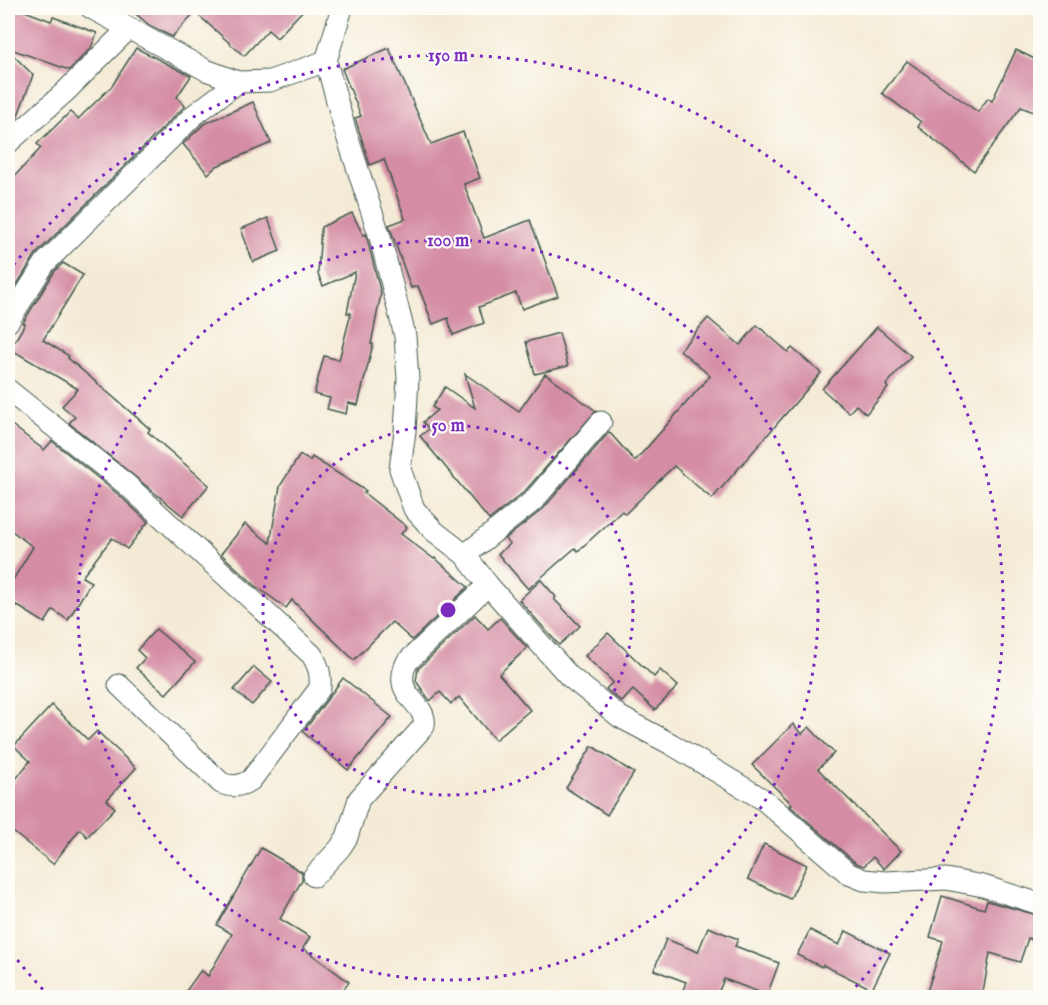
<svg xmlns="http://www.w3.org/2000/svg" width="1048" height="1005" viewBox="0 0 1048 1005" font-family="'IM FELL English',serif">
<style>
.building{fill:#d48da4}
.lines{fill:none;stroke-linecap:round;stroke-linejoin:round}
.minor-casing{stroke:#3f574c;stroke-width:23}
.minor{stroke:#fff;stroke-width:21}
.ring{fill:none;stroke:#7b2cbf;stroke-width:3;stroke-dasharray:3 6}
.centre{fill:#7b2cbf;stroke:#fdfcf7;stroke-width:3}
.ring-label{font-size:18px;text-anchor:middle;font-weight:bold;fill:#7b2cbf;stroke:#fdfcf7;stroke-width:4.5;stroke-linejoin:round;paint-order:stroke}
</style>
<rect width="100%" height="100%" fill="#fdfcf7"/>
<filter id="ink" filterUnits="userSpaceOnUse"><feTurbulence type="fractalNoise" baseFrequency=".0167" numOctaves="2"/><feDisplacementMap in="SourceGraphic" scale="12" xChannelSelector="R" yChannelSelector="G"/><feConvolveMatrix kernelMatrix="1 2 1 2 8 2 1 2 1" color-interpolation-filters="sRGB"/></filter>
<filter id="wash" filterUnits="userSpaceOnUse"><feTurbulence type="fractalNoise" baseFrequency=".008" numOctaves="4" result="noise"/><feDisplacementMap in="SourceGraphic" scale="24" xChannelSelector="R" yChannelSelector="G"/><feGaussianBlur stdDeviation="1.35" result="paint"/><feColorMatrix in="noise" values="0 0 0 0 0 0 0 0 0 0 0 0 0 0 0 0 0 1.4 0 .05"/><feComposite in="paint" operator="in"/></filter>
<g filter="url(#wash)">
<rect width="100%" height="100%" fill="#f4ebd6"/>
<g id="blocks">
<g class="building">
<path d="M8 8H17L51 21 53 17 97 33 91 48 69 70 8 48Z"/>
<path d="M129 8H305L277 38 268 30 244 56 195 12 172 37 149 25Z"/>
<path d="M136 48 191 76 177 97 185 106 36 254 8 299V183L41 148 37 144 70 112 78 119 112 86Z"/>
<path d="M389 48 431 144 463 132 480 178 464 184 484 238 530 220 558 296 522 309 516 293 479 307 484 323 453 335 448 318 433 324 418 286 411 288 389 225 405 219 384 159 370 165 355 118 361 116 342 69Z"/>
<path d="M8 50 33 75 17 118 8 126Z"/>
<path d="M1016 50 1041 62V103L1036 113 1021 107 974 171 918 127 921 122 882 93 907 61 978 112 988 98 992 101Z"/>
<path d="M253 102 271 143 217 166 208 174 183 144 204 124Z"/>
<path d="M352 213 363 235 366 234 381 294 371 344H373L358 405 348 403 346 414 327 409 330 398 314 394 324 356 339 360 351 313H347L355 272 323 286 318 274 321 227Z"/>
<path d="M268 218 280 251 253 262 241 229Z"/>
<path d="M63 263 83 275 43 340 69 356 68 358 150 429 148 432 209 485 183 516 69 423 75 417 62 406 78 389 10 349 25 324 23 323 27 316 55 271Z"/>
<path d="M708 318 740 345 757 325 788 352 792 348 821 373 712 499 674 466 625 514 622 511 578 551 575 548 528 589 498 554 510 544 505 539 543 509 609 432 635 461 710 376 680 350Z"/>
<path d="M877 327 911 356 886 385 888 388 866 414 856 405 849 413 822 389Z"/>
<path d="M559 333 568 366 535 374 526 342Z"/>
<path d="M465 374 519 411 545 374 596 411 524 492 489 520 420 436 429 429 423 422 437 410 432 407 445 387 475 408Z"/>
<path d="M8 422 44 450 52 441 119 495 148 522 127 549 112 538 82 577 91 582 68 620 53 610 45 623 8 600V588L33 547 8 528Z"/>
<path d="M300 455 310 461 312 457 366 491 364 493 407 527 401 534 434 559 435 558 468 587 412 640 392 622 354 660 292 600 286 608 257 587 221 554 245 524 270 543 280 486Z"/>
<path d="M541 580 556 597 554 599 580 626 559 645 519 600Z"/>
<path d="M475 615 488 629 500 618 527 648 499 674 530 710 495 740 459 697 451 704 440 692 430 701 416 681 418 669Z"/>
<path d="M156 629 195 662 166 694 136 668 145 658 137 650Z"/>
<path d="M608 633 654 677 660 670 678 686 655 710 633 690 622 702 606 689 613 682 585 656Z"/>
<path d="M254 667 272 682 252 705 234 690Z"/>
<path d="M343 678 392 717 348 770 303 732Z"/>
<path d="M52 705 88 740 97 731 136 768 107 800 115 808 87 837 80 829 53 864 8 828V789L30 761 14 746Z"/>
<path d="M793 724 802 734 809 727 834 753 818 769 901 851 884 869 873 857 864 866 856 863 790 806 792 804 752 765Z"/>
<path d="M592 746 634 773 607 815 566 788Z"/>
<path d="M764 844 807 865 790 899 748 879Z"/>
<path d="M261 848 302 872V880L280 919 310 937 303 948 349 982 338 998H181L201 970 208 976 232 934 217 925Z"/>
<path d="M942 896 984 909 987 901 1041 916V944L1028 938 1020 962 990 953 982 998H925L943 941 930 937Z"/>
<path d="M708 927 738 939 735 946 779 963 767 995 724 979 716 998H680L686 982 654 970 666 939 698 952Z"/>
<path d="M810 930 839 945 846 931 890 953 872 989 823 965 822 967 797 955Z"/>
</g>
</g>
</g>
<g filter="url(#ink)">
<use href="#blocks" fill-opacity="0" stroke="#3f574c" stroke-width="1.5"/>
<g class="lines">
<defs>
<g id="minor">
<path d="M91 8 206 70 238 82 270 81 326 61"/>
<path d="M342 8 326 61 345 130 380 237 405 336 408 379 405 431 400 469 414 509 434 531 465 555 488 585 569 676 620 717 671 744 764 800 849 874 864 880 885 882 946 879 983 886 1040 904"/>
<path d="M8 143 65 92 128 29"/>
<path d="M8 322 45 263 194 115 238 82"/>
<path d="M8 390 127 485 312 655C319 667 321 674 320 688L251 780C240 786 233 788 221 783L119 685"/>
<path d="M465 555 533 501 601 422"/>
<path d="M314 876 340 848 347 837 359 799 424 726C428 701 390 697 407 662L488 585"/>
</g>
</defs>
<use href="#minor" class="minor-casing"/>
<use href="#minor" class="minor"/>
</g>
</g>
<g class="ring">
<circle cx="448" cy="610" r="185"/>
<circle cx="448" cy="610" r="370"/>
<path d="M49 996A555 555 0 0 1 8 948M8 272A555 555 0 1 1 847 996"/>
</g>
<circle cx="448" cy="610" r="9" class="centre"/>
<g class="ring-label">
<text x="448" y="61">150 m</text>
<text x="448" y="246">100 m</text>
<text x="448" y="431">50 m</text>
</g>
<rect width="1048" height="1005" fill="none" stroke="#fdfcf7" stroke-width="30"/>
</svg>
